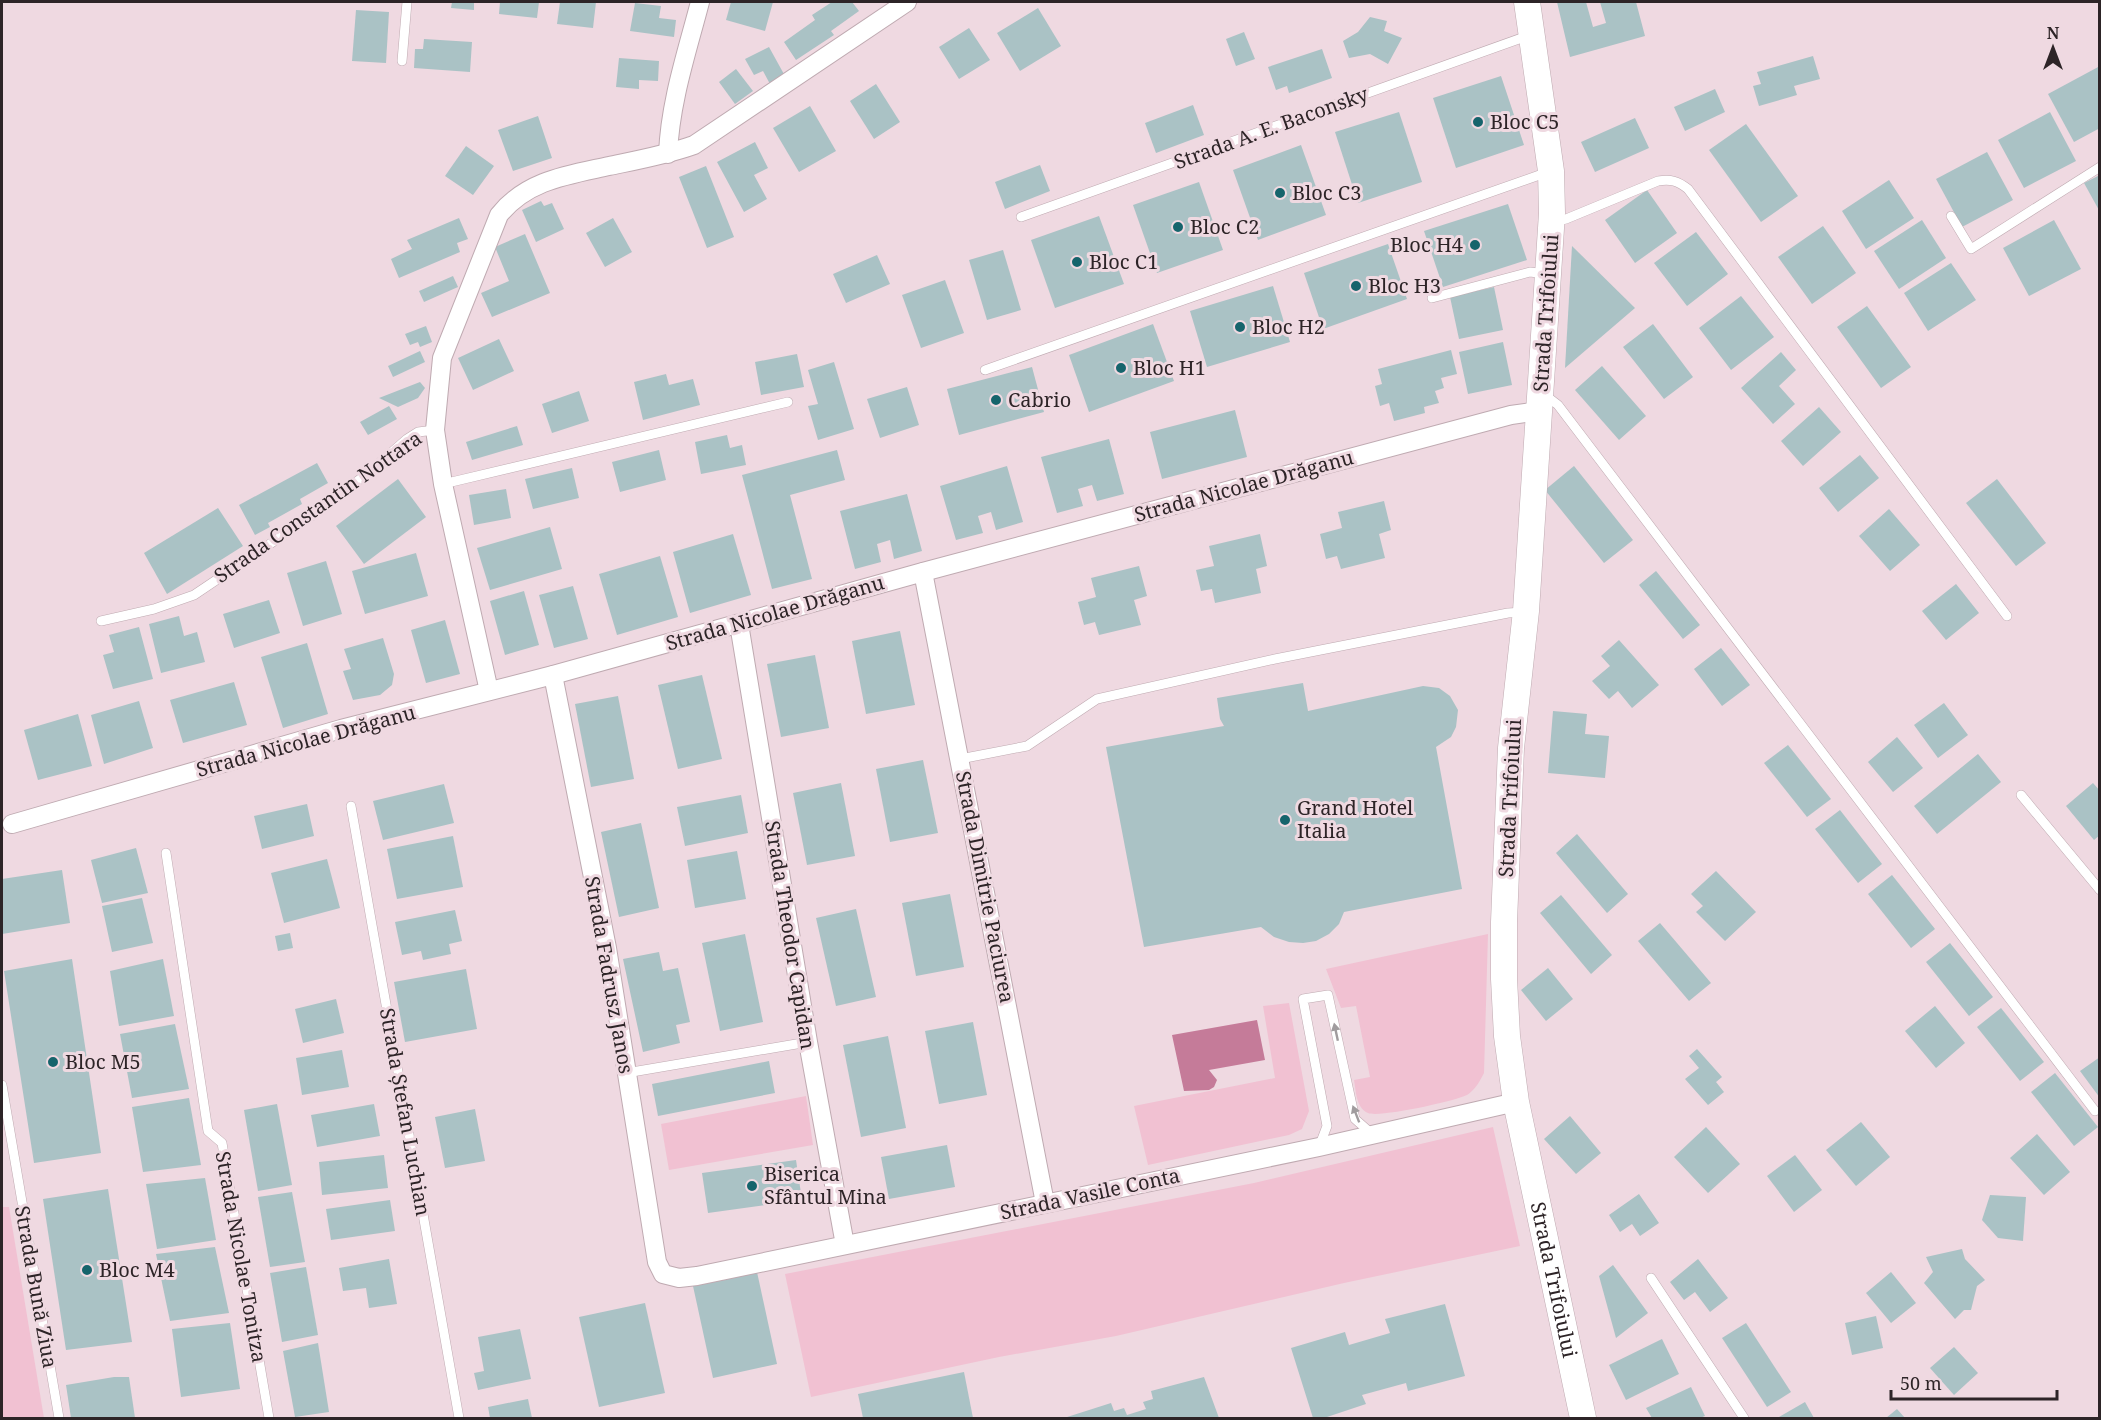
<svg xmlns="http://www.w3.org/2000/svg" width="2101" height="1420" viewBox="0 0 2101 1420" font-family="'Noto Serif',serif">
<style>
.green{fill:#f1c1d2}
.water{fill:#c57b99}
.building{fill:#aac2c5}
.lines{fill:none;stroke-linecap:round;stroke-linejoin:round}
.lane-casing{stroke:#bfaab1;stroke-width:10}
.street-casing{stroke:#bfaab1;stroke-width:20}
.secondary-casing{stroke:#bfaab1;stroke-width:27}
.lane{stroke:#fff;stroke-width:9}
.street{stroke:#fff;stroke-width:18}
.secondary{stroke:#fff;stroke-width:26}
.oneway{fill:#a09c9e}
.poi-dot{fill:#16646c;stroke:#efd9e1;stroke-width:2}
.labels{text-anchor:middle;stroke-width:6;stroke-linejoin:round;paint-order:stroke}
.poi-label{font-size:20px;fill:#2d2427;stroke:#efd9e1;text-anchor:start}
.street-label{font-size:20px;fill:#2d2427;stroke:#efd9e1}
</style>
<rect width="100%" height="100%" fill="#efd9e1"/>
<g class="green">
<path d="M1488 934 1484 1073C1480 1081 1475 1090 1467 1095 1455 1101 1379 1118 1368 1113 1356 1108 1356 1091 1354 1080L1370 1077 1356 1006 1341 1008 1326 969Z"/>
<path d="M1289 1003 1309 1111 1302 1129 1289 1135 1148 1165 1134 1106 1275 1078 1263 1006Z"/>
<path d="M806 1096 813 1145 669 1170 661 1124Z"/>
<path d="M1493 1127 1520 1246 1344 1283 1116 1336 999 1357 811 1397 785 1274 1254 1183Z"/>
<path d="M2 1207H9L44 1418H2Z"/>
</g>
<path class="water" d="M1257 1020 1265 1060 1209 1070 1217 1080 1214 1087 1209 1090 1184 1091 1172 1035Z"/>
<g class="building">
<path d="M452 2H474V10L451 8Z"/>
<path d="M500 2H539L537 18 499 14Z"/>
<path d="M560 2H596L593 28 557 24Z"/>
<path d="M731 2H773L765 31 726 20Z"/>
<path d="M832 2H852L859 11 831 31 834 35 796 60 784 42 815 20 812 15Z"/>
<path d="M1557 2H1586L1593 27 1606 23 1600 2H1636L1645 36 1570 57Z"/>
<path d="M635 3 661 6 659 18 676 20 674 37 630 31Z"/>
<path d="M1038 8 1061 46 1020 71 997 33Z"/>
<path d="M356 10 389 12 386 63 352 61Z"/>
<path d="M1370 17 1387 21 1384 31 1402 38 1388 64 1370 54 1349 58 1343 41 1358 32Z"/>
<path d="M969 28 990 60 959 79 939 47Z"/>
<path d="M1244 32 1255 59 1236 66 1226 39Z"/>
<path d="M424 39 472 42 470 72 414 68 415 49H423Z"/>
<path d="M769 47 785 76 770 84 763 71 754 75 745 59Z"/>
<path d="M1322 49 1332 78 1289 93 1287 86 1276 90 1268 67Z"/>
<path d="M1813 56 1820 79 1794 86 1797 95 1759 106 1753 86 1761 84 1757 72Z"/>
<path d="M619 58 659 61 658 81 639 80V89L616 87Z"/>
<path d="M2100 66V128L2074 142 2048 94Z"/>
<path d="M736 69 753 91 735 104 719 82Z"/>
<path d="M1501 76 1524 145 1456 168 1433 98Z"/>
<path d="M876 84 900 122 874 139 850 101Z"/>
<path d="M1715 89 1725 112 1685 131 1674 107Z"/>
<path d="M1193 105 1204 135 1156 153 1145 123Z"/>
<path d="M810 106 836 151 799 172 773 128Z"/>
<path d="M1399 112 1422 182 1358 203 1335 132Z"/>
<path d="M2050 112 2076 161 2024 188 1998 140Z"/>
<path d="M538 116 552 158 513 171 498 130Z"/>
<path d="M1635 118 1649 148 1595 172 1581 142Z"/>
<path d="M1746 124 1798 196 1761 222 1709 150Z"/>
<path d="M755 142 768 168 754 175 767 199 744 212 717 162Z"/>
<path d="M1301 145 1326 215 1258 240 1233 170Z"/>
<path d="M466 146 494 166 473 195 445 176Z"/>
<path d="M1987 152 2013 200 1962 227 1936 179Z"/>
<path d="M1040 165 1050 191 1005 209 995 182Z"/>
<path d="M706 166 734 237 707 248 679 177Z"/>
<path d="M2100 175V212L2084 183Z"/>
<path d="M1889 180 1914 218 1866 249 1842 211Z"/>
<path d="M1199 182 1223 250 1157 273 1133 205Z"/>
<path d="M1647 190 1677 233 1635 263 1605 220Z"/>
<path d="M541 201 544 206 552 203 564 229 536 242 522 210Z"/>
<path d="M1508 204 1527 260 1443 287 1424 231Z"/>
<path d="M1099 216 1124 284 1055 308 1031 240Z"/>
<path d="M459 218 468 239 457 243 460 252 399 278 391 259 412 249 407 240Z"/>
<path d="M613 218 632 252 605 267 586 233Z"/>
<path d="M1922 220 1946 258 1899 289 1874 251Z"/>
<path d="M2054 220 2081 269 2029 296 2003 248Z"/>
<path d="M1823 226 1856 273 1812 304 1778 257Z"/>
<path d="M1696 232 1728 274 1687 306 1654 263Z"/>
<path d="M525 234 550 293 492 317 481 293 509 281 495 247Z"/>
<path d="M1388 244 1407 299 1323 329 1304 273Z"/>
<path d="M1572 246 1635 308 1565 368Z"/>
<path d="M1003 250 1021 310 987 320 969 260Z"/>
<path d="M877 255 890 284 846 303 833 274Z"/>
<path d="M1951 263 1976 300 1928 331 1904 293Z"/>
<path d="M453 276 458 287 424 302 419 291Z"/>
<path d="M945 280 964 333 921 348 902 295Z"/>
<path d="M1273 286 1290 342 1207 367 1190 311Z"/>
<path d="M1494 287 1503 330 1459 339 1450 297Z"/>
<path d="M1741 296 1774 337 1731 370 1699 328Z"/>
<path d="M1867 306 1911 367 1881 388 1837 327Z"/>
<path d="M1153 324 1174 381 1089 412 1069 355Z"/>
<path d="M1653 324 1693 377 1664 399 1623 347Z"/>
<path d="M426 326 432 342 420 347 418 342 410 345 405 334Z"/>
<path d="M499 339 514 371 473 390 458 358Z"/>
<path d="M1503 342 1512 385 1468 394 1459 352Z"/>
<path d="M1451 350 1457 374 1441 378 1444 388 1435 391 1439 403 1424 407 1425 413 1394 421 1389 403 1380 406 1375 386 1382 384 1378 369Z"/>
<path d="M420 351 425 362 393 377 388 366Z"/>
<path d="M1781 352 1796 370 1779 386 1795 404 1773 424 1741 388Z"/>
<path d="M797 354 804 387 761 395 755 362Z"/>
<path d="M834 362 854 429 818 440 808 406 818 404 808 370Z"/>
<path d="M1602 366 1646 416 1619 440 1575 390Z"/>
<path d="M1032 367 1044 412 959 435 947 389Z"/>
<path d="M666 374 669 385 693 379 700 405 643 420 634 382Z"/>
<path d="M420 382 425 388 418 398 398 407 379 398Z"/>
<path d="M907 387 919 425 880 438 867 399Z"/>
<path d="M579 391 589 421 552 433 542 404Z"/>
<path d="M389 406 397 419 368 435 360 422Z"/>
<path d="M1819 407 1841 432 1803 466 1781 441Z"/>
<path d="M1235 410 1247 457 1162 479 1150 432Z"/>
<path d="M517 426 523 445 472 460 466 442Z"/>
<path d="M727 435 730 448 742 445 746 465 701 474 695 442Z"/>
<path d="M1109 439 1124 494 1097 501 1092 485 1078 489 1083 506 1057 513 1041 457Z"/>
<path d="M659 450 666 480 620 492 612 462Z"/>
<path d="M837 450 845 480 790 495 812 579 772 589 742 475Z"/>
<path d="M1860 455 1879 478 1838 512 1819 488Z"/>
<path d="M317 463 328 483 300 499 302 504 268 523 270 527 255 535 239 505Z"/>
<path d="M1007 466 1023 522 996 530 991 512 978 516 983 533 956 540 940 486Z"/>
<path d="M1574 466 1633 540 1604 563 1545 490Z"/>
<path d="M572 468 579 498 533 509 525 479Z"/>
<path d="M398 479 426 517 364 564 336 526Z"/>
<path d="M1997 479 2046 543 2016 566 1966 503Z"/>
<path d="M506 489 511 518 474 525 469 495Z"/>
<path d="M907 494 922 551 894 559 890 540 877 544 881 562 855 569 840 511Z"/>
<path d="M1384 501 1391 530 1379 534 1385 558 1341 569 1337 556 1326 559 1320 534 1342 528 1338 512Z"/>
<path d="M218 508 243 546 167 594 144 553Z"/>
<path d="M1889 509 1920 545 1890 571 1859 536Z"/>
<path d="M550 527 562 569 490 590 477 548Z"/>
<path d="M733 534 751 595 690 613 673 552Z"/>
<path d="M1260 534 1267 566 1256 569 1261 593 1215 603 1212 589 1201 591 1196 570 1214 566 1209 546Z"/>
<path d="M416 553 428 596 365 614 352 571Z"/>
<path d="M660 556 678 617 617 635 599 574Z"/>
<path d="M326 561 342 614 303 626 287 573Z"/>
<path d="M1139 566 1147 596 1134 600 1141 625 1099 635 1095 622 1084 625 1078 602 1096 597 1091 578Z"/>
<path d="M1656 571 1700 625 1683 639 1639 585Z"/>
<path d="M1956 584 1979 613 1946 640 1922 611Z"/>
<path d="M573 586 588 639 554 648 539 595Z"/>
<path d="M524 591 539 645 505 655 490 601Z"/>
<path d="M269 600 280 633 234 648 223 614Z"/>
<path d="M179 616 184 636 197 632 205 662 161 673 149 624Z"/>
<path d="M445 620 460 674 426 683 411 630Z"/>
<path d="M139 627 153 679 113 689 103 655 114 652 109 635Z"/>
<path d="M900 631 915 705 866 714 852 641Z"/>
<path d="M383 638 394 674 392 685 380 695 353 700 343 671 351 669 344 649Z"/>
<path d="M1619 640 1659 685 1632 708 1618 691 1609 699 1592 681 1610 666 1601 656Z"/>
<path d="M307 643 328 714 283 728 261 657Z"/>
<path d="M1721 648 1750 685 1722 706 1694 669Z"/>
<path d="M815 655 829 728 781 737 767 664Z"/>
<path d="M702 675 722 759 678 769 658 685Z"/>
<path d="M234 682 247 725 183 743 170 700Z"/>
<path d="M1303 683 1308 711 1423 686 1439 688 1450 696 1458 710 1456 727 1451 737 1436 747 1462 889 1344 912 1339 924 1329 934 1316 941 1303 943 1289 942 1274 937 1261 927 1144 947 1106 747 1224 726 1220 719 1217 698Z"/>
<path d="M618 696 634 779 591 787 575 704Z"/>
<path d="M139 701 153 748 104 764 91 715Z"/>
<path d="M1944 703 1968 735 1938 758 1914 725Z"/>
<path d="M1553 711 1587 714 1585 734 1609 736 1605 778 1548 773Z"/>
<path d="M78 714 92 766 38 780 24 730Z"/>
<path d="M1897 737 1923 768 1893 792 1868 762Z"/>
<path d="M1788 745 1831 799 1807 817 1764 763Z"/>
<path d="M1978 754 2001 782 1937 834 1914 806Z"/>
<path d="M923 760 938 833 890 842 876 769Z"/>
<path d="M841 783 855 856 807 865 793 793Z"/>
<path d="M2093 783 2100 791V835L2094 840 2066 806Z"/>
<path d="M444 784 454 823 383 840 373 801Z"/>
<path d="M741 795 748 833 685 846 677 807Z"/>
<path d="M307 804 314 836 262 849 254 816Z"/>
<path d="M1840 810 1882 864 1858 883 1815 829Z"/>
<path d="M641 823 659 908 619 917 601 832Z"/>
<path d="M1577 834 1628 894 1607 913 1556 853Z"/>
<path d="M453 836 463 887 397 899 387 849Z"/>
<path d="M136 848 148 893 102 903 91 860Z"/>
<path d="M737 851 746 899 695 908 687 860Z"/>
<path d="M327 859 340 908 284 923 271 873Z"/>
<path d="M62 870 70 923 2 934V879Z"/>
<path d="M1716 871 1756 912 1725 941 1696 912 1703 906 1691 894Z"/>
<path d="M1892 875 1935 929 1911 948 1868 894Z"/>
<path d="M950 894 964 967 916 976 902 903Z"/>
<path d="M1561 895 1612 955 1591 974 1540 913Z"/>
<path d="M142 898 153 943 112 952 102 906Z"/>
<path d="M856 909 876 997 836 1006 816 918Z"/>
<path d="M455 910 462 941 449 944 451 954 423 960 421 951 402 955 395 922Z"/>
<path d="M1660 923 1711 983 1689 1001 1638 941Z"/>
<path d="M290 933 293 948 278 951 275 936Z"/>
<path d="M745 934 763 1022 720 1031 702 943Z"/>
<path d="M1950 943 1993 997 1969 1016 1926 962Z"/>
<path d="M659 952 663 971 678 968 690 1022 676 1025 680 1043 643 1052 623 959Z"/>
<path d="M72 959 101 1153 34 1163 4 971Z"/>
<path d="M163 959 174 1016 119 1026 110 971Z"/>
<path d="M1548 968 1573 999 1546 1021 1521 990Z"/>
<path d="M466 969 477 1029 405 1042 394 982Z"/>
<path d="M336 999 344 1033 303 1043 295 1009Z"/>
<path d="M1935 1006 1965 1043 1936 1068 1905 1031Z"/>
<path d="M2001 1008 2044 1062 2020 1081 1977 1027Z"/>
<path d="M973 1022 987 1095 939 1104 925 1031Z"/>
<path d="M175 1024 189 1089 132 1098 120 1034Z"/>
<path d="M888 1036 906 1128 861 1137 843 1045Z"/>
<path d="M1697 1049 1722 1077 1716 1082 1724 1092 1708 1105 1685 1079 1699 1068 1689 1056Z"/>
<path d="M342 1050 349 1087 302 1095 296 1058Z"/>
<path d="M2100 1057V1098L2080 1071Z"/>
<path d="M769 1061 775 1093 658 1116 652 1084Z"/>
<path d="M2055 1073 2098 1127 2074 1146 2031 1092Z"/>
<path d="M189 1098 201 1165 143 1172 132 1107Z"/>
<path d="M277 1104 292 1185 258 1191 244 1110Z"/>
<path d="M374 1104 380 1136 317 1147 311 1115Z"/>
<path d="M475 1109 485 1161 445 1168 435 1117Z"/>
<path d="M1570 1116 1601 1153 1576 1174 1544 1139Z"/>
<path d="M1861 1122 1890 1157 1856 1186 1826 1150Z"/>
<path d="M1706 1127 1740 1164 1708 1193 1674 1157Z"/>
<path d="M2037 1134 2070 1172 2044 1195 2010 1158Z"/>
<path d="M947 1145 955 1187 889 1199 881 1157Z"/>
<path d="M384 1155 388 1188 322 1195 319 1162Z"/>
<path d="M1795 1155 1822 1190 1794 1212 1767 1176Z"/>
<path d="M796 1160 802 1200 708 1213 702 1173Z"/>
<path d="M205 1178 216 1240 157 1249 146 1184Z"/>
<path d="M108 1189 132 1342 66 1350 43 1199Z"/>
<path d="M292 1192 305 1262 270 1267 258 1197Z"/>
<path d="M1639 1194 1659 1223 1640 1236 1632 1224 1620 1232 1609 1215Z"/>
<path d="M1990 1195 2026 1197 2023 1241 1998 1238 1982 1220Z"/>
<path d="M390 1200 395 1231 331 1240 326 1209Z"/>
<path d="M215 1247 229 1313 170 1321 156 1254Z"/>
<path d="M1962 1249 1965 1259 1985 1280 1977 1286 1971 1310H1964L1955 1319 1924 1283 1933 1272 1926 1257Z"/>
<path d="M389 1259 397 1304 369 1308 366 1288 343 1291 339 1268Z"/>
<path d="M1698 1259 1728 1298 1710 1312 1695 1292 1684 1300 1670 1282Z"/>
<path d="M1613 1265 1648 1313 1616 1338 1599 1276Z"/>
<path d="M306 1267 318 1335 282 1342 270 1273Z"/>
<path d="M757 1272 777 1364 713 1378 693 1286Z"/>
<path d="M1891 1272 1916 1303 1891 1323 1866 1293Z"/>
<path d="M645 1303 665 1393 599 1407 579 1317Z"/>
<path d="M1445 1304 1465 1376 1408 1391 1406 1383 1362 1395 1366 1404 1324 1418H1313L1291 1348 1345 1332 1349 1345 1390 1333 1385 1319Z"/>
<path d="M1876 1316 1883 1348 1852 1355 1845 1323Z"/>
<path d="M230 1323 240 1389 181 1397 172 1329Z"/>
<path d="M1746 1323 1791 1392 1767 1407 1722 1338Z"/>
<path d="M520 1329 531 1379 478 1390 474 1373 484 1371 478 1337Z"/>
<path d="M1662 1339 1679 1374 1626 1400 1609 1365Z"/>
<path d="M318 1343 329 1412 295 1417 283 1351Z"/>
<path d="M1954 1347 1978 1373 1954 1395 1930 1368Z"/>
<path d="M964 1372 973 1418H863L858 1394Z"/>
<path d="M114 1377H129L135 1418H71L66 1385Z"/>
<path d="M1204 1377 1219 1418H1064L1111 1403 1114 1411 1124 1408 1127 1415 1146 1409 1143 1402 1153 1399 1151 1391Z"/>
<path d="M1691 1387 1705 1416 1700 1418H1652L1646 1408Z"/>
<path d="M528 1399 532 1418H490L488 1407Z"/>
<path d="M1805 1402 1814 1418H1780L1779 1417Z"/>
<path d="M1897 1409 1905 1418H1886Z"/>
</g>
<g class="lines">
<defs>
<g id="lane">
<path d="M402 61 407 2"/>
<path d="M1951 216 1971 249 2100 167"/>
<path d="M1021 217 1530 35"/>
<path d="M1553 222 1566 219 1658 181C1671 179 1678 181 1688 189L2007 616"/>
<path d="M1432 298 1530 272 1546 274"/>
<path d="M985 370 1548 172"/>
<path d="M1545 395 1558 405 2095 1111"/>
<path d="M443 484 788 402"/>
<path d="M101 621 154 609 194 595 313 515 368 473 407 439 418 432 435 430"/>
<path d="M960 759 1027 746 1097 699 1275 659 1508 613 1524 612"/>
<path d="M2021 795 2100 890"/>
<path d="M351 806 459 1418"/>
<path d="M166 853 208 1131 222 1143 269 1418"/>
<path d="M626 1073 808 1042"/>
<path d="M2 1085 59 1418"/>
<path d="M1319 1147 1327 1126 1303 999 1328 995 1355 1119 1372 1134"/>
<path d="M1651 1278 1744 1418"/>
</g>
<g id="street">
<path d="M668 154C670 102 687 52 700 2"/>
<path d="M923 572 1045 1203"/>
<path d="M739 624 808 1042 845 1245"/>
<path d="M553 675 607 948 657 1262 663 1274 679 1278 697 1276 1319 1147 1516 1102"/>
<path d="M489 691 443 484 435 430 442 358 499 215C527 180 568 175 609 166 638 160 666 155 694 145L907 2"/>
<path d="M12 824 341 729 553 675 923 572 1511 415 1539 411"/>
</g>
<g id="secondary">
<path id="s1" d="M1527 2 1551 171 1552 213 1526 611 1511 748 1504 922V979L1507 1036 1516 1102 1583 1418"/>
</g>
</defs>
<use href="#lane" class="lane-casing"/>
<use href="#street" class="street-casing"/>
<use href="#secondary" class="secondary-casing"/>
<use href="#lane" class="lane"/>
<use href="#street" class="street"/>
<use href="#secondary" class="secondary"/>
</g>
<defs><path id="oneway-solid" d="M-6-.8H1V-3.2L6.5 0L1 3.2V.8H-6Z" transform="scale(1.5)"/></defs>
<g class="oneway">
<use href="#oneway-solid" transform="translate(1336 1032) rotate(-102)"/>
<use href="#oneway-solid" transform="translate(1356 1114) rotate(-111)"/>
</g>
<g class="poi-dot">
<circle cx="1478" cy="122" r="6"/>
<circle cx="1280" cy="193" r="6"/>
<circle cx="1178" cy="227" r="6"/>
<circle cx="1475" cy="245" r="6"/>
<circle cx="1077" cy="262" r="6"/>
<circle cx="1356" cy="286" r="6"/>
<circle cx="1240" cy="327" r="6"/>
<circle cx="1121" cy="368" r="6"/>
<circle cx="996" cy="400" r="6"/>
<circle cx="1285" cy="820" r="6"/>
<circle cx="53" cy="1062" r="6"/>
<circle cx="752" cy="1186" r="6"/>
<circle cx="87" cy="1270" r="6"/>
</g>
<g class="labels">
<g class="poi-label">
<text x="1490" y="129">Bloc C5</text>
<text x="1292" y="200">Bloc C3</text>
<text x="1190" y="234">Bloc C2</text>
<text x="1463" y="252" text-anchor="end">Bloc H4</text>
<text x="1089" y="269">Bloc C1</text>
<text x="1368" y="293">Bloc H3</text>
<text x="1252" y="334">Bloc H2</text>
<text x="1133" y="375">Bloc H1</text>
<text x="1008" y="407">Cabrio</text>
<text x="1297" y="815">Grand Hotel<tspan x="1297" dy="23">Italia</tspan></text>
<text x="65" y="1069">Bloc M5</text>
<text x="764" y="1181">Biserica<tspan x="764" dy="23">Sfântul Mina</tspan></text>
<text x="99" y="1277">Bloc M4</text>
</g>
<g class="street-label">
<text transform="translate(1271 128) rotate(-20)" y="7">Strada A. E. Baconsky</text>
<text transform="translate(1546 313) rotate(-86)" y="7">Strada Trifoiului</text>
<text transform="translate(1244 486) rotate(-15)" y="7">Strada Nicolae Drăganu</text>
<text transform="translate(318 507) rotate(-35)" y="7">Strada Constantin Nottara</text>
<text transform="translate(775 613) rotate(-16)" y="7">Strada Nicolae Drăganu</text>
<text transform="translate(306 741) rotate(-15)" y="7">Strada Nicolae Drăganu</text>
<text transform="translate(1510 798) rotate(-87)" y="7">Strada Trifoiului</text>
<text transform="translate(985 887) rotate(79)" y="7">Strada Dimitrie Paciurea</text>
<text transform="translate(790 935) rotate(81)" y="7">Strada Theodor Capidan</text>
<text transform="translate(609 975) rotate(80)" y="7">Strada Fadrusz Janos</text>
<text transform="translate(405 1112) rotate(80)" y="7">Strada Ștefan Luchian</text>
<text transform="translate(1090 1194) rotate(-12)" y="7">Strada Vasile Conta</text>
<text transform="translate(241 1257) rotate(80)" y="7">Strada Nicolae Tonitza</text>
<text dy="7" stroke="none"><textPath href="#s1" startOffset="1286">Strada Trifoiului</textPath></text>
<text transform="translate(36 1287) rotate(80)" y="7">Strada Bună Ziua</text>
</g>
</g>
<rect width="2101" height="1420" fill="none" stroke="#2d2427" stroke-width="6"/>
<g transform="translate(2053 48)" stroke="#efd9e1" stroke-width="4.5" paint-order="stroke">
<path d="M0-4.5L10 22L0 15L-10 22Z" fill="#2d2427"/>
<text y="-9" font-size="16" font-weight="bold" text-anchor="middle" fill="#2d2427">N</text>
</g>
<path d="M1891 1390v9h166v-9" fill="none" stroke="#2d2427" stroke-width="3"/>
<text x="1900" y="1390" font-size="18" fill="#2d2427" stroke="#efd9e1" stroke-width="4.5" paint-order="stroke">50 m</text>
</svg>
